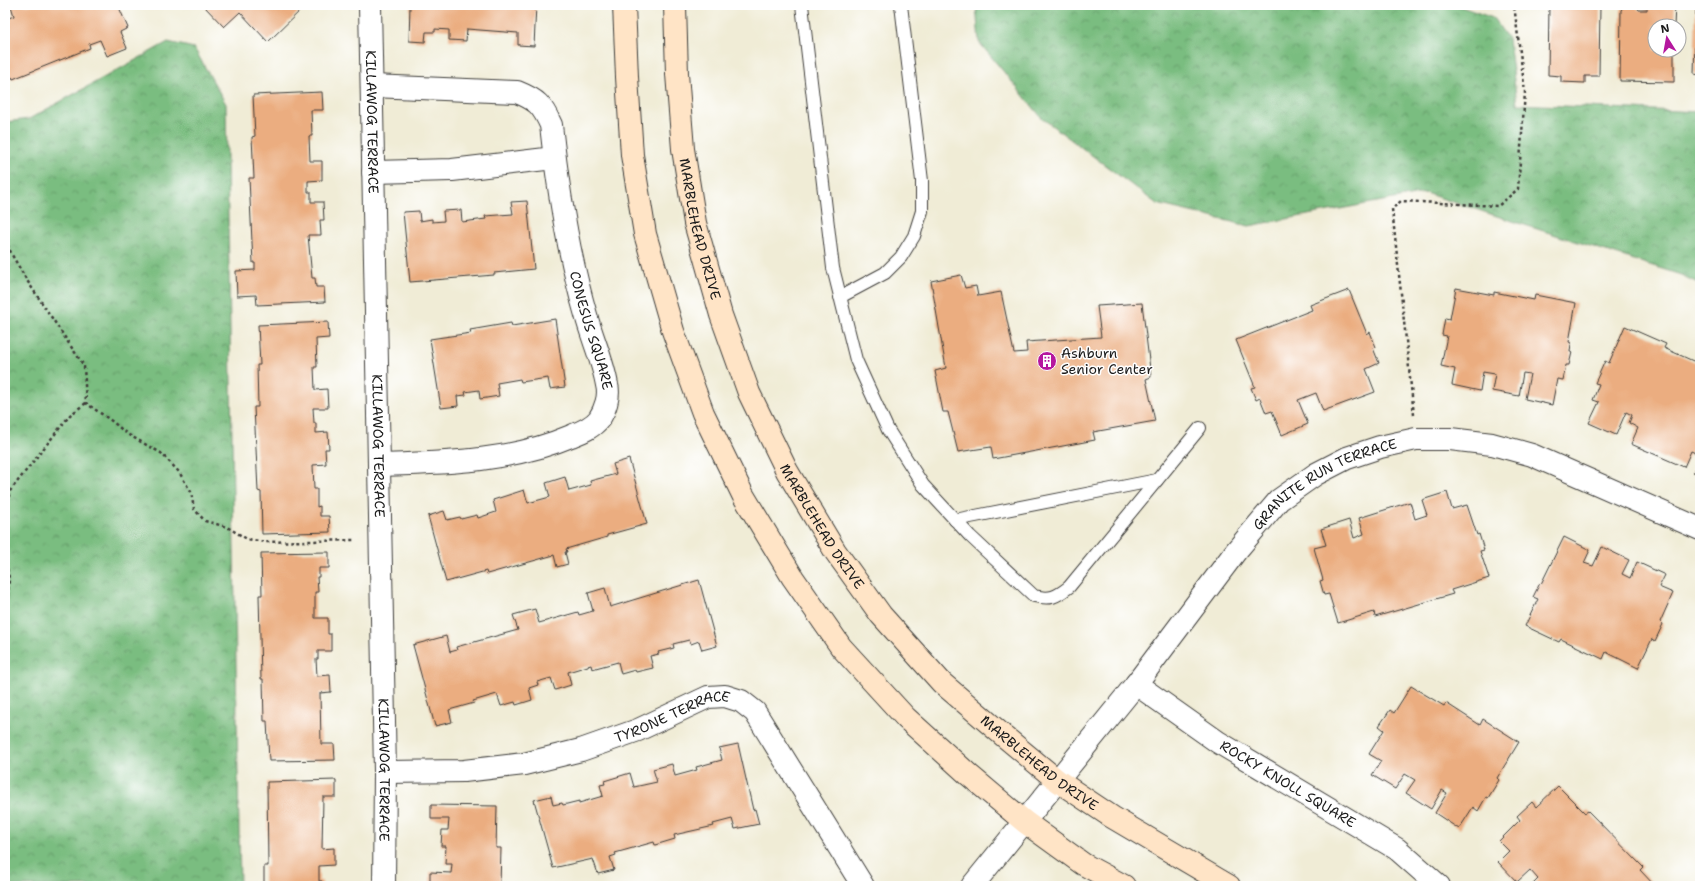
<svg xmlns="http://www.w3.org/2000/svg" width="1705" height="891" viewBox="0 0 1705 891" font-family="'Shantell Sans',sans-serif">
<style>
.forest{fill:url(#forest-crowns);stroke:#4b6c4e}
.building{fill:#ebad80}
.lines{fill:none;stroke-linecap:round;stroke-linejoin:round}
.lane-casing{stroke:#3c3b38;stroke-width:14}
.street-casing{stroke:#3c3b38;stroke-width:24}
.secondary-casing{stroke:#3c3b38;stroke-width:24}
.path{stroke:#3c3b38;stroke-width:2.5;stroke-dasharray:3 3;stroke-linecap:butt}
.lane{stroke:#fff;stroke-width:12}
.street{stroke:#fff;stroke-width:22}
.secondary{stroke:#ffe4c6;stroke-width:22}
.labels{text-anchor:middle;stroke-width:3;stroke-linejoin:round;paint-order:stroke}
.street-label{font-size:14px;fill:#1c1c1c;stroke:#fff}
.poi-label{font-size:14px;fill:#1c1c1c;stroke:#fff;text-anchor:start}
</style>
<defs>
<pattern id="forest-crowns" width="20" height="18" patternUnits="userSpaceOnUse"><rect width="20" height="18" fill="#7abd80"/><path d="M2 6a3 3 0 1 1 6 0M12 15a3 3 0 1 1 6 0" fill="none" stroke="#639968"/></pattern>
</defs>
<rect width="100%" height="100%" fill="#fff"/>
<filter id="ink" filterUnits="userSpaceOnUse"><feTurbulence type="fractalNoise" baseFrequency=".025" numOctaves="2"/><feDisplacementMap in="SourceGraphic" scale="8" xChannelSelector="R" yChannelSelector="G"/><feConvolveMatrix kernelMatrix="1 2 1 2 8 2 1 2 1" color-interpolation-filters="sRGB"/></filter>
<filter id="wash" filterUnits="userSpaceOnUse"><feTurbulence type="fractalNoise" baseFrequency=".012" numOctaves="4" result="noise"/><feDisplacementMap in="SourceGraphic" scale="16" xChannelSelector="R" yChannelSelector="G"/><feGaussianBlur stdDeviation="0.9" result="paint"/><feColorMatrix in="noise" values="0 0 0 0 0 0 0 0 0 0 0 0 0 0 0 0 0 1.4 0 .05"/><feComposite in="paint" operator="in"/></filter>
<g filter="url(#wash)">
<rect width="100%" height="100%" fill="#f0ecd6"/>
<g class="forest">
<path d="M976 5H1456L1493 18 1509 40 1517 104 1700 112V284L1681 275 1425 193 1249 226 1157 204 1042 118 979 42Z"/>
<path d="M168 42 194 48 226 104 240 886H5V122L29 119Z"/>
</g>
<g id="blocks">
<g class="building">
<path d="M12 5H118L128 28 120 32 127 48 107 56 100 40 89 44 90 48 13 79 12 77 5 80V22L7 21 6 19 14 16 11 6Z"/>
<path d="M203 5H306L268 42 240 12 224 27Z"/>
<path d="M410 5H536L534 46 518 45V33L467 29 466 41 449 40V30L435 29V32H426L425 42 409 41Z"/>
<path d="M1549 5H1600L1599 76H1585V83L1561 82V76L1548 75Z"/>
<path d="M1625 5H1635L1639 10H1647V5H1675L1674 26H1655V50H1674V82L1620 81 1621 10Z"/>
<path d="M1696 5H1700V75L1694 74Z"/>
<path d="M322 92 323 110H311L312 136H309L310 161H322V180L308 181V192H311V202H323L324 220H320L321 235H308L312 278H315L316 287H324L325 302 257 305 256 295 237 296 236 271 255 270V263H253L249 178H254L252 137 255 136 253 95Z"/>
<path d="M527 201 534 269 494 273V275L410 282 403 212 419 211 420 221 432 219V222L444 221 443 211 461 210 462 222 486 219 485 216 513 214 511 202Z"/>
<path d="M961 275 965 288 976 286 978 296 1001 292 1014 353 1027 352 1026 342 1101 337 1097 306 1142 303 1151 377 1146 379 1155 421 1093 432 1095 440 993 459 991 447 958 452 948 412H943L935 371 946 368 931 281Z"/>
<path d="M1456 288 1494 295V292L1534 300 1535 295 1576 303 1569 342 1571 343 1570 352H1572L1569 365H1566L1563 380 1557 379 1552 405 1525 399 1530 374 1523 373 1519 396 1492 391 1495 374 1483 372 1480 391 1452 385 1455 369 1441 366 1447 336 1442 335 1445 318 1450 319Z"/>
<path d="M1349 290 1367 334 1370 332 1376 347 1373 348 1379 363 1366 369 1375 392 1323 411 1316 393 1298 400 1308 424 1282 435 1272 411 1266 413 1260 398 1256 400 1251 388 1255 387 1236 340 1312 310 1310 305Z"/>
<path d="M555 319 565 387 550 389 548 378 521 382 520 379 497 383 499 396 480 399 479 390 465 392 466 395 457 396 458 406 441 408 430 339 471 333 470 330 511 323 512 326Z"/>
<path d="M328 322 329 338 316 339 317 367H314L315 390 327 389 328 408H313L314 423H316V433L328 432 329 449H325L326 464 313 465 314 489H317V507L320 506V516H329L330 532 262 534 261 492 258 491 254 407H258L257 365H260L258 325Z"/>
<path d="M1625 326 1666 344 1664 348 1700 364V455L1691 451 1684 467 1631 444 1638 428 1629 423 1632 415 1626 412 1616 435 1589 423 1599 402 1593 400 1599 384 1595 383 1605 361 1609 363Z"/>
<path d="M1700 456V475L1693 472Z"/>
<path d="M629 459 647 524 607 535V537L566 549 567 552H565L568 564 557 567 554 555 487 574 486 571 446 582 428 516 444 511 447 520 460 517 461 519 477 515 478 518 496 512 493 500 524 490 528 503 550 497 546 483 565 477 569 491 591 485 590 481 616 474 613 464Z"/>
<path d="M1447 492 1452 509 1467 505 1477 535 1479 534 1484 550 1480 551 1489 578 1451 590 1453 594 1375 617 1374 612 1338 623 1329 594 1324 595 1320 581 1323 580 1314 548 1326 545 1321 529 1349 520 1354 538 1364 534 1359 518 1410 502 1415 519 1427 515 1422 500Z"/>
<path d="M1564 537 1590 550 1584 563 1593 566 1602 547 1629 560 1622 574 1630 578 1637 562 1665 575 1659 587 1673 593 1660 622 1663 624 1655 641 1652 639 1638 668 1606 652 1603 659 1561 639 1559 642 1525 626 1538 599 1533 597 1540 583 1541 584Z"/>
<path d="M329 552V568H319V577H317L318 592H315V618H328V634H331V651H318V659H316L317 676 330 675 331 692 320 693 321 744H334L335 760 269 761 267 721H264L263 679H261L259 595H262L261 553Z"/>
<path d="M699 580 717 646 702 650 699 641 691 644 689 640 673 644 674 648 658 652 659 654 650 656 653 668 636 672 635 670 621 674 618 662 592 669 591 665 568 672 571 685 555 690 551 678 537 682 538 685 529 688 532 700 516 705 515 702 501 706 497 694 473 701 474 703 449 710 452 722 435 726 413 645 446 636 450 652 457 650 456 647 518 630 513 615 535 609 539 623 578 612 579 615 593 611 588 593 605 588 610 607Z"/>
<path d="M1411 686 1444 706 1446 703 1480 725 1483 719 1519 742 1497 778 1499 780 1488 798 1486 797 1478 811 1473 807 1459 829 1435 813 1447 793 1442 790 1431 809 1406 793 1415 780 1405 774 1395 789 1372 775 1381 761 1369 754 1384 730 1379 726 1390 710 1394 713Z"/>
<path d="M738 744 753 810 755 809 759 824 735 829 732 819 713 824 714 826 674 835 675 839 655 845 654 842 615 853 616 855 610 857 614 870 598 874 593 859 553 868 534 800 551 796 553 805 562 803 563 805 579 801V803L603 796 600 785 605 784 604 781 630 773 634 787 657 782 653 769 672 764 675 776 697 770 696 767 722 760 719 748Z"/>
<path d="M336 780V797H323L322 849 334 848V865L319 866V881H322V886H264V866H268L267 782Z"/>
<path d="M1558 786 1585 813 1588 811 1643 867 1640 870 1655 886H1531L1538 879 1530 870 1517 882 1498 862 1509 851 1499 841 1520 820 1517 816 1532 802 1536 807Z"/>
<path d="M431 805 497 806 496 848H501L500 886H430V872L451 873 452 864H445L446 846H441L442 830H448L449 819H431Z"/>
</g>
</g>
</g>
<g filter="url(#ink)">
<use href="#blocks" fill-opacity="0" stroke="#3c3b38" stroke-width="1"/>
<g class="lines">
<defs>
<g id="lane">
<path d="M802 5 833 268 856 360 888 430 923 485 970 536 1034 596C1051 600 1056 597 1069 587L1200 428"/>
<path d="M840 297 885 273 901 257 914 236 922 211V181L901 5"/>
<path d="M955 520 1157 480"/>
</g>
<g id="street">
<path id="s1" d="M370 5 385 772 384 886"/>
<path id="s2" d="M372 86 517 92C537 100 542 105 551 125 558 189 568 253 586 315 592 338 603 361 607 385 610 396 605 410 599 419 592 428 581 432 571 436 510 462 444 463 380 465"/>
<path d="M373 172 452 170 554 158"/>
<path id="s3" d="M1136 684 1218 742 1397 849 1439 886"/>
<path id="s4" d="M385 772 464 771 524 764 581 750 638 730 708 697 725 696 741 701 755 712 863 886"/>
<path id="s5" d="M972 886 1136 684 1236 551 1279 500 1316 474 1347 458 1380 447 1416 439H1450L1492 444 1532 455 1700 529"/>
</g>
<g id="secondary">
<path d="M624 5 627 77 632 155 645 234 673 331 703 413 743 495 793 578 841 647 906 718 969 775 1025 822 1083 864 1124 886"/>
<path id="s6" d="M675 5 677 74 683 149 695 223 721 315 749 393 787 471 835 551 881 615 942 683 1005 737 1058 781 1112 817 1229 886"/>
</g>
</defs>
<use href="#lane" class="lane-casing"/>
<use href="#street" class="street-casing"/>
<use href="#secondary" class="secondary-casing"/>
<g class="path">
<path d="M5 239 12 255 26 279 84 366 86 403 113 422 127 434 161 453 179 472 191 492 194 509 205 521 227 527 247 539 264 542 356 540"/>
<path d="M1414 415 1392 209 1401 201 1498 206 1518 189 1525 92 1514 5"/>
<path d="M5 515 10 491 70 415 86 403"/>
<path d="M5 557 9 578 7 613 5 616"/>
</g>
<use href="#lane" class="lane"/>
<use href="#street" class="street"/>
<use href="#secondary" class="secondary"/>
</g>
</g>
<defs>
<symbol id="building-disc" viewBox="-11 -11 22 22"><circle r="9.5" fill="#b5179e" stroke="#fff"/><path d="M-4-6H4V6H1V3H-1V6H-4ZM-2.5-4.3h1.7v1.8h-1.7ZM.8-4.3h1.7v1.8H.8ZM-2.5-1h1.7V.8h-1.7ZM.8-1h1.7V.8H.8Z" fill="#fff"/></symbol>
</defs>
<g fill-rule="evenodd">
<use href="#building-disc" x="1036" y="350" width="22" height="22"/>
</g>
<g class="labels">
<g class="street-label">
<text dy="5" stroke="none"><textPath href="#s1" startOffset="117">KILLAWOG TERRACE</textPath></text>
<text dy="5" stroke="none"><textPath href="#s6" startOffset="226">MARBLEHEAD DRIVE</textPath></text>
<text dy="5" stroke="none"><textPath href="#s2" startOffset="404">CONESUS SQUARE</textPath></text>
<text dy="5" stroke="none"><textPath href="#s1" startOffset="441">KILLAWOG TERRACE</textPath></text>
<text dy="5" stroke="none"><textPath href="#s5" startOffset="541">GRANITE RUN TERRACE</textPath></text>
<text dy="5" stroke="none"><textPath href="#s6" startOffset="550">MARBLEHEAD DRIVE</textPath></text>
<text dy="5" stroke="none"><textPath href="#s4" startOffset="296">TYRONE TERRACE</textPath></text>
<text dy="5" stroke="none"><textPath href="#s6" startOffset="874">MARBLEHEAD DRIVE</textPath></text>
<text dy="5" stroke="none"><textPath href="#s1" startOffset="765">KILLAWOG TERRACE</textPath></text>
<text dy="5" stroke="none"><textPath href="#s3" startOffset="182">ROCKY KNOLL SQUARE</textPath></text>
</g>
<g class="poi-label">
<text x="1061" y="358">Ashburn<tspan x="1061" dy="16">Senior Center</tspan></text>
</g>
</g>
<rect width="1705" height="891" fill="none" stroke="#fff" stroke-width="20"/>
<g transform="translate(1667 38) rotate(349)"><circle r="19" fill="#ffffff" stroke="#a4a4a4"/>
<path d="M0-3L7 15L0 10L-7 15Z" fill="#b5179e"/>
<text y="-6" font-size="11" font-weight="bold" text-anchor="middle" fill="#1c1c1c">N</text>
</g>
</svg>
